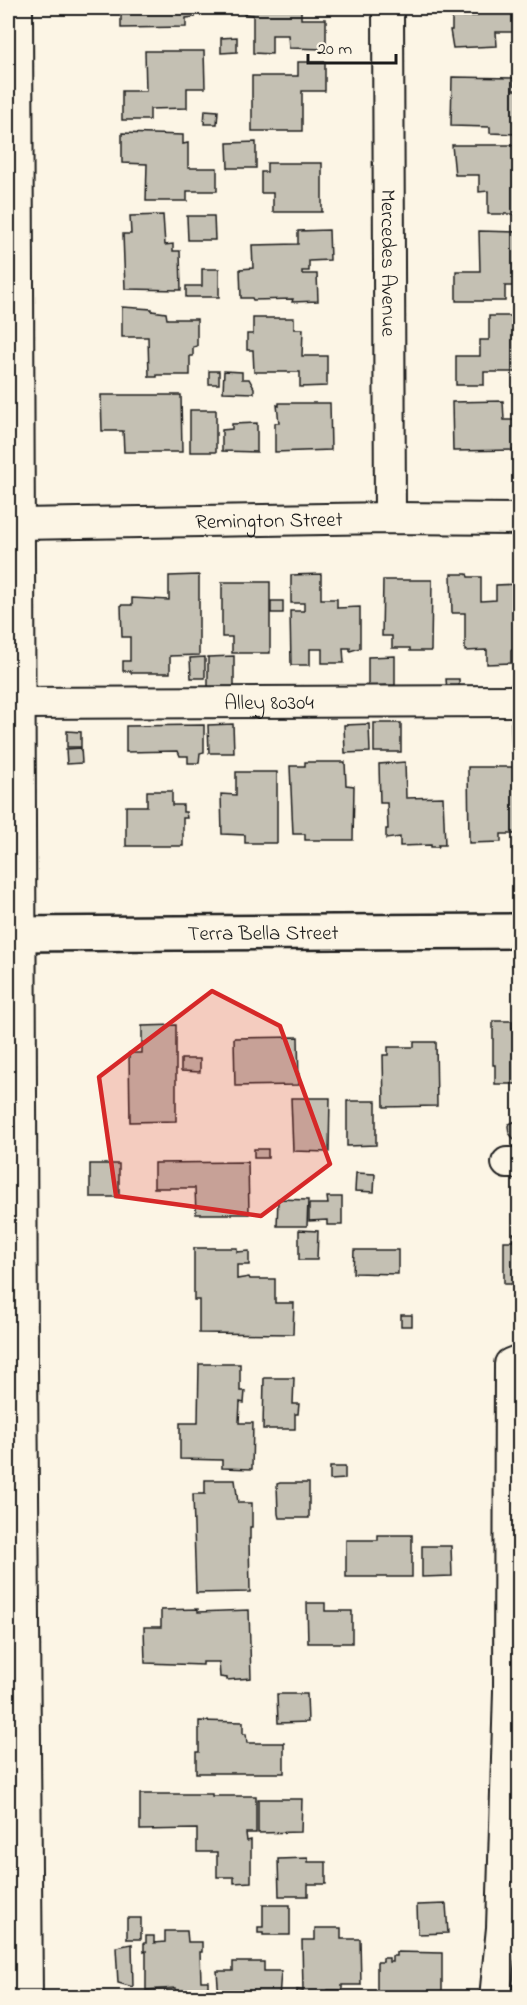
<svg xmlns="http://www.w3.org/2000/svg" width="527" height="2005" viewBox="0 0 527 2005" font-family="'Indie Flower',sans-serif">
<style>
.building{fill:#c4c0b3;stroke:#1c1c1c;stroke-width:1.5}
.lines{fill:none;stroke-linecap:round;stroke-linejoin:round}
.minor-casing{stroke:#1c1c1c;stroke-width:34}
.major-casing{stroke:#1c1c1c;stroke-width:38}
.minor{stroke:#fcf5e5;stroke-width:30}
.major{stroke:#fcf5e5;stroke-width:33}
.marked{fill:#d62828;fill-opacity:0.2;stroke:#d62828;stroke-width:4.5;stroke-linejoin:round}
.labels{text-anchor:middle;stroke-width:4.5;stroke-linejoin:round;paint-order:stroke}
.street-label{font-size:21px;fill:#1c1c1c;stroke:#fcf5e5}
</style>
<rect width="100%" height="100%" fill="#fcf5e5"/>
<filter id="ink" filterUnits="userSpaceOnUse"><feTurbulence type="fractalNoise" baseFrequency=".0167" numOctaves="2"/><feDisplacementMap in="SourceGraphic" scale="12" xChannelSelector="R" yChannelSelector="G"/><feConvolveMatrix kernelMatrix="1 2 1 2 8 2 1 2 1" color-interpolation-filters="sRGB"/></filter>
<g filter="url(#ink)">
<g class="building">
<path d="M121 8H202V14L195 15V17L186 18V27L121 28Z"/>
<path d="M244 8H301V19H326V49L289 48 288 35H272V54L253 53V15L244 14Z"/>
<path d="M477 8H520V32H496L497 46 453 48 450 30H452V17L477 16Z"/>
<path d="M237 37V52L221 53V38Z"/>
<path d="M145 51H204L205 88H187V108L150 109V120H122V91H146Z"/>
<path d="M298 62H325V91H302V131H252V76H298Z"/>
<path d="M452 77 514 78 513 90H519L518 134 490 133V127L451 126Z"/>
<path d="M205 110 218 111 217 124H204Z"/>
<path d="M122 133 183 135V144L188 143V168H217V191H187V201H146L147 164 122 163Z"/>
<path d="M256 142V168H228L227 143Z"/>
<path d="M452 145H520V214H488V191L479 192V175H455Z"/>
<path d="M267 163H322V212H273V193H261V172H267Z"/>
<path d="M163 215 165 245 173 244V251H180L181 290 125 289 123 234H131L130 216Z"/>
<path d="M187 216H214L215 240H188Z"/>
<path d="M329 230 330 260 309 261V271H302V274H317L318 301 292 302 293 299 253 300 252 298H241L240 269 253 268 252 245 298 244V231Z"/>
<path d="M479 231 520 232V286H505V301H456V271H480Z"/>
<path d="M202 269H219V297H186V286H202Z"/>
<path d="M122 307 152 309V311L166 313 167 319H197V346L193 347V356H190V375H157V377H149L148 337H122Z"/>
<path d="M489 316H520V372H484V385H456V356H480V340H489Z"/>
<path d="M253 318H294V329H303L302 356H327V386L300 387V372H254L253 350H247V334H253Z"/>
<rect x="209" y="371" width="10" height="13"/>
<path d="M224 371 242 372V379H249L254 388V393L223 392Z"/>
<path d="M101 395H181L182 452H124L123 431H102Z"/>
<path d="M503 401 504 420H519L520 450 453 451 452 402Z"/>
<path d="M279 403H330L331 450 275 452V423H279L277 405 279 406Z"/>
<rect x="190" y="410" width="26" height="42"/>
<path d="M257 423V452L222 451V430L232 429V424Z"/>
<path d="M321 574V599H337V608L360 607V648L350 651V648H343L344 663H322V649H310V665H291L290 611H304V603H291V575Z"/>
<path d="M451 574H467L468 577H481V601L496 600V585L520 584V650H511V663L487 664V650L465 651V613H452Z"/>
<path d="M199 575V655L170 656V673H131V671H123V661H130V637H122L121 605H132V598L169 600V576Z"/>
<path d="M383 580H432L431 651H410V648H392V636H382Z"/>
<path d="M222 582H270V653H232V637H222Z"/>
<rect x="271" y="601" width="12" height="12"/>
<path d="M234 656V687H208V657Z"/>
<path d="M395 656V685L368 686V657Z"/>
<path d="M205 657V678H191L190 658Z"/>
<path d="M446 679H459V690H447Z"/>
<rect x="374" y="723" width="27" height="29"/>
<path d="M511 723H520V751L512 752Z"/>
<path d="M233 724 234 753H209L208 725Z"/>
<path d="M369 724 370 752 345 753 344 725Z"/>
<path d="M204 725V752L200 753 199 763H188V756H180L178 751 126 752V726Z"/>
<path d="M67 731 81 732V747H67Z"/>
<path d="M81 748 82 763 67 764 66 749Z"/>
<path d="M305 762H345L346 785 354 786 353 840H305V834H293L290 766H305Z"/>
<path d="M405 762 406 798 443 797 445 845H438L439 847H431V845L400 846V837L386 839V829H388L387 803H380L379 764Z"/>
<path d="M468 767H520V834H501V842L469 843Z"/>
<path d="M236 772H277V843H245V835L222 834 221 794 236 795Z"/>
<path d="M147 791H172V805H183V812H186L187 818H183V846H126V806H147Z"/>
<path d="M493 1021H512V1028H520V1084H495V1065H493Z"/>
<path d="M176 1025V1121L130 1122 129 1053H142V1026Z"/>
<path d="M298 1037 299 1085 235 1086 234 1038Z"/>
<path d="M414 1042H436L437 1106 384 1107 383 1055H388V1047H414Z"/>
<path d="M181 1059H200V1072L181 1071Z"/>
<path d="M291 1098H330L329 1152 293 1151Z"/>
<path d="M347 1101H376V1145L347 1146Z"/>
<path d="M520 1119V1147L509 1133 508 1126 509 1124Z"/>
<rect x="254" y="1149" width="14" height="9"/>
<path d="M248 1162 249 1214H196L195 1188H154V1163Z"/>
<rect x="90" y="1164" width="29" height="33"/>
<path d="M356 1173 375 1174 374 1192 355 1191Z"/>
<path d="M327 1197H342V1225H327V1220L309 1221V1204H328Z"/>
<path d="M278 1199 308 1200 307 1226H277Z"/>
<path d="M518 1223 520 1284H504V1241H513V1233L518 1234Z"/>
<path d="M299 1230 318 1231 317 1260H299Z"/>
<path d="M194 1248H237V1252L249 1251V1265H237V1279L249 1277 250 1279H275V1303H294L293 1334 199 1333V1300H194Z"/>
<path d="M354 1250H398V1274L353 1273Z"/>
<rect x="401" y="1315" width="11" height="11"/>
<path d="M199 1364H240V1391H245L244 1403 240 1402 239 1423H253L252 1469 222 1468V1460L180 1459V1423H198Z"/>
<path d="M264 1378H294L293 1404H299L298 1414H295V1429H263Z"/>
<path d="M330 1467H345V1479L330 1480Z"/>
<path d="M205 1480H235L238 1503H252V1527H250V1539H249L250 1592 196 1593 193 1494H205Z"/>
<path d="M280 1483H309V1518H279L278 1514 277 1484Z"/>
<path d="M378 1535H412V1577H346V1540H378Z"/>
<path d="M422 1546H451L452 1576 422 1577Z"/>
<path d="M307 1603H325V1611H352V1643H308Z"/>
<path d="M198 1609V1612L249 1610 251 1678 227 1680V1678L220 1677 219 1662H203V1665L145 1663 144 1627H161V1610Z"/>
<path d="M277 1694H307L308 1722 278 1723Z"/>
<path d="M199 1721 243 1722V1734H246L247 1743H284V1773H196V1752H199Z"/>
<path d="M140 1794H212V1796H256V1833H246L247 1841 251 1840V1882L234 1883V1877H217V1852H197V1829L140 1830Z"/>
<path d="M258 1799H302L301 1832 258 1833Z"/>
<path d="M308 1858V1862H326V1884H308V1896H279L278 1859Z"/>
<path d="M446 1904 448 1933 418 1934 417 1905Z"/>
<path d="M263 1905H290V1935H263V1933H258V1927H263Z"/>
<rect x="127" y="1918" width="14" height="21"/>
<path d="M315 1928H341V1939H360L361 1985H342V1990H328V1998H297V1990L303 1991 302 1940H315Z"/>
<path d="M165 1931H187L188 1942H202V1952H200L201 1981H208V1998H176V1988L146 1990V1951L144 1952V1943H146V1936H154V1943L165 1942Z"/>
<path d="M132 1944 133 1987 118 1983 116 1947Z"/>
<path d="M396 1952 442 1953V1998H377V1962H383V1958H389V1962H392V1956H396Z"/>
<path d="M233 1962H264V1971H281L279 1998H219L217 1971H233Z"/>
</g>
<g class="lines">
<defs>
<g id="minor">
<path d="M17 8 22 1366 27 1998"/>
<path id="s1" d="M388 8 390 518"/>
<path id="s2" d="M19 524 390 518 520 519"/>
<path id="s3" d="M8 703 520 701"/>
<path d="M507 1163H520"/>
<path d="M495 1998 502 1928 509 1691 510 1364 520 1360"/>
</g>
<g id="major">
<path id="s4" d="M8 934 520 931"/>
</g>
</defs>
<use href="#minor" class="minor-casing"/>
<use href="#major" class="major-casing"/>
<use href="#minor" class="minor"/>
<use href="#major" class="major"/>
</g>
</g>
<path class="marked" d="M212 991 280 1026 330 1164 261 1216 116 1196 99 1077Z"/>
<g class="labels">
<g class="street-label">
<text dy="7" stroke="none"><textPath href="#s1" startOffset="255">Mercedes Avenue</textPath></text>
<text dy="7" stroke="none"><textPath href="#s2" startOffset="250">Remington Street</textPath></text>
<text dy="7" stroke="none"><textPath href="#s3" startOffset="261">Alley 80304</textPath></text>
<text dy="7" stroke="none"><textPath href="#s4" startOffset="255">Terra Bella Street</textPath></text>
</g>
</g>
<rect width="527" height="2005" fill="none" stroke="#fcf5e5" stroke-width="30"/>
<rect x="15" y="15" width="497" height="1975" fill="none" stroke="#1c1c1c" stroke-width="2" filter="url(#ink)"/>
<path d="M308 54v9h88v-9" fill="none" stroke="#1c1c1c" stroke-width="3"/>
<text x="317" y="54" font-size="18" fill="#1c1c1c" stroke="#fcf5e5" stroke-width="4.5" paint-order="stroke">20 m</text>
</svg>
